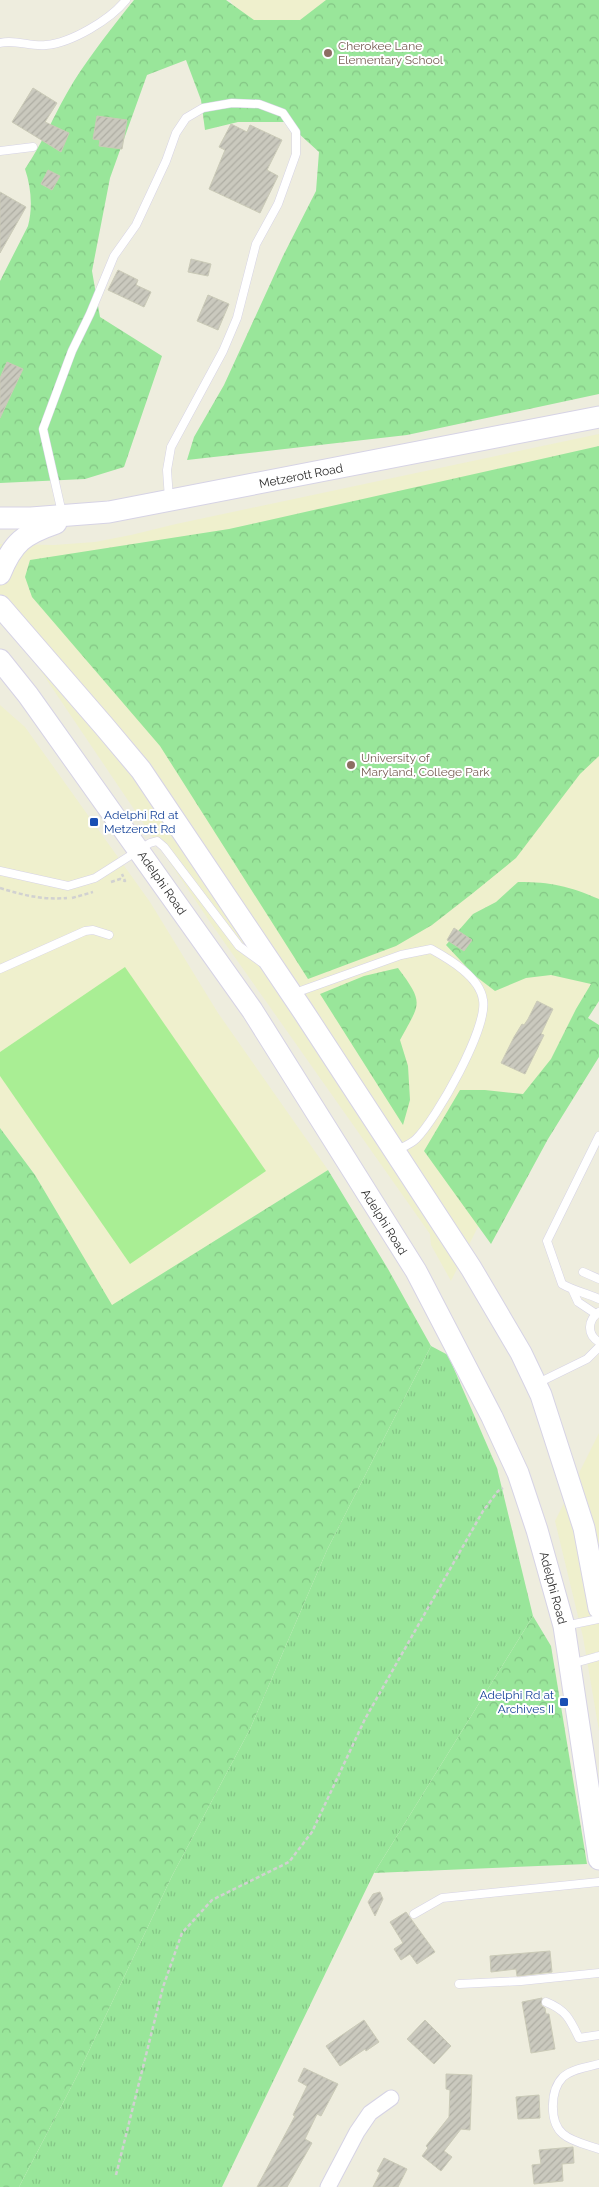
<svg xmlns="http://www.w3.org/2000/svg" width="599" height="2187" viewBox="0 0 599 2187" font-family="Raleway,sans-serif">
<style>
.education{fill:#eff0cd}
.grass{fill:url(#grass-tufts)}
.forest{fill:url(#forest-crowns)}
.pitch{fill:#a9ee94}
.building{fill:url(#building-hatch);stroke:#cacab7}
.lines{fill:none;stroke-linecap:round;stroke-linejoin:round}
.lane-casing{stroke:#d6d3e5;stroke-width:9}
.street-casing{stroke:#d6d3e5;stroke-width:17}
.secondary-casing{stroke:#d6d3e5;stroke-width:23}
.path{stroke:#d1d1d1;stroke-width:2.5;stroke-dasharray:4 2.5;stroke-linecap:butt}
.lane{stroke:#fff;stroke-width:8}
.street{stroke:#fff;stroke-width:15}
.secondary{stroke:#fff;stroke-width:21}
.education-dot{fill:#8d6e63;stroke:#fff;stroke-width:2}
.transit-dot{fill:#1a4fb4;stroke:#fff;stroke-width:2}
.labels{text-anchor:middle;stroke-width:4;stroke-linejoin:round;paint-order:stroke}
.education-label{font-size:12px;fill:#785e54;stroke:#fff;text-anchor:start}
.street-label{font-size:12px;fill:#2c2c2c;stroke:#fff}
.transit-label{font-size:12px;fill:#164399;stroke:#fff;text-anchor:start}
</style>
<defs>
<pattern id="grass-tufts" width="24" height="20" patternUnits="userSpaceOnUse" patternTransform="scale(1.25)"><rect width="24" height="20" fill="#99e69a"/><path d="M3 7l-1-3M5 7V3M7 7l1-3M15 17l-1-3M17 17v-4M19 17l1-3" fill="none" stroke="#84c585"/></pattern>
<pattern id="forest-crowns" width="20" height="18" patternUnits="userSpaceOnUse" patternTransform="scale(1.25)"><rect width="20" height="18" fill="#99e69a"/><path d="M2 6a3 3 0 1 1 6 0M12 15a3 3 0 1 1 6 0" fill="none" stroke="#84c585"/></pattern>
<pattern id="building-hatch" width="6" height="6" patternUnits="userSpaceOnUse" patternTransform="scale(1.25)"><rect width="6" height="6" fill="#cac9be"/><path d="M-1 1l2-2M0 6l6-6M5 7l2-2" fill="none" stroke="#aeada3"/></pattern>
</defs>
<rect width="100%" height="100%" fill="#eeedde"/>
<g class="education">
<path d="M230 0H445L250 30Z"/>
<path d="M599 434V983L451 1281 431 1245 430 1234 210 922 30 655 0 619V544L54 545 95 542 131 535 176 524Z"/>
<path d="M0 705 25 727 150 902 218 1013 328 1170 112 1306 35 1175 0 1128Z"/>
<path d="M599 1433V1731L583 1637 555 1521Z"/>
</g>
<path class="grass" d="M431 1346 448 1355 497 1468 533 1616 374 1873 222 2187H19L78 2074 172 1876 250 1729 327 1550Z"/>
<g class="forest">
<path d="M134 0H226L254 20H300L326 0H599V394L407 435 187 460 194 437 224 385 283 256 316 191 319 152 286 122H238L205 130 201 100 186 60 147 75 110 178 92 271 100 317 162 356 124 467 85 479 0 483V281L28 226C33 207 31 187 25 169 44 141 56 110 74 81 92 53 113 26 134 0Z"/>
<path d="M599 446V756L580 774 516 858 473 893 432 925 396 946 308 979 160 746 32 597 25 577 30 560 229 529Z"/>
<path d="M518 882C552 882 568 886 599 899V1001L588 1018 599 1025V1057L548 1139 491 1244 424 1151 460 1090H485L523 1094 551 1059 576 1009 591 984 551 975 526 978 495 991 474 975 446 945 473 914 496 902Z"/>
<path d="M398 968C425 1004 420 1003 400 1040L408 1066 410 1100 403 1125 320 994 364 976Z"/>
<path d="M0 1128 35 1175 112 1305 328 1170 388 1269 431 1346 327 1550 250 1729 172 1876 78 2074 19 2187H0Z"/>
<path d="M533 1616 551 1646 587 1864 374 1873Z"/>
</g>
<path class="pitch" d="M125 967 266 1171 130 1264 0 1076V1052Z"/>
<g class="building">
<path d="M33 88 57 103 45 122 69 133 61 152 12 122Z"/>
<path d="M97 116 127 120 122 149 99 146 100 140 93 139Z"/>
<path d="M231 124 247 132 250 125 282 140 267 170 278 176 260 213 209 189 225 150 219 147Z"/>
<path d="M48 170 60 176 52 190 41 184Z"/>
<path d="M0 192 26 207 0 253Z"/>
<path d="M191 259 211 264 208 276 188 272Z"/>
<path d="M118 270 138 280 136 285 151 292 144 307 108 290Z"/>
<path d="M208 295 229 304 218 330 197 321Z"/>
<path d="M7 362 23 369 0 418V378Z"/>
<path d="M454 928 472 940 464 951 447 940Z"/>
<path d="M537 1001 553 1009 541 1034 544 1035 525 1074 501 1063 514 1037 522 1024 524 1025 528 1019Z"/>
<path d="M380 1892 383 1899 375 1916 368 1902 373 1894Z"/>
<path d="M406 1912 435 1952 417 1964 410 1954 401 1960 394 1949 403 1943 390 1922Z"/>
<path d="M550 1951 552 1972 517 1976 516 1969 491 1972 490 1956Z"/>
<path d="M542 1998 541 2005 545 2008 546 2014H549L555 2049 531 2053 522 2002Z"/>
<path d="M364 2020 379 2042 366 2051 365 2049 340 2066 326 2046Z"/>
<path d="M425 2020 451 2046 434 2064 407 2039Z"/>
<path d="M304 2068 338 2084 321 2116 317 2114 305 2139 312 2143 287 2187H257L295 2116 293 2115 307 2086 298 2081Z"/>
<path d="M446 2074 472 2075 470 2130 461 2129 444 2151 452 2157 441 2171 422 2156 428 2148 426 2146 449 2117 450 2090 446 2089Z"/>
<path d="M539 2095 540 2118 518 2119 516 2097Z"/>
<path d="M573 2147 574 2163 562 2164 563 2181 534 2184 532 2165 541 2164 539 2150Z"/>
<path d="M384 2158 407 2169 398 2187H373L380 2173 377 2171Z"/>
</g>
<g class="lines">
<defs>
<g id="lane">
<path d="M0 43C15 39 31 47 46 45 71 43 110 20 126 0"/>
<path d="M0 151 33 147"/>
<path d="M62 513 43 429 72 351 90 314 114 256 136 225 166 161 176 133 186 118 203 108 232 103 259 104 283 113 296 132V154L278 204 256 244 237 318 223 351 171 447 167 470 169 499"/>
<path d="M0 871 68 886 95 878 150 843 157 841 164 847 239 946 261 962"/>
<path d="M0 969 85 931 93 930 109 935"/>
<path d="M292 994 401 955 431 949C449 959 480 977 483 1000 488 1028 437 1118 416 1139 411 1144 403 1147 397 1150"/>
<path d="M599 1136 547 1241 562 1284C574 1291 586 1293 599 1299"/>
<path d="M583 1272 599 1279"/>
<path d="M573 1291 578 1302 596 1314"/>
<path d="M599 1312C588 1320 586 1334 599 1342"/>
<path d="M538 1383 587 1359 599 1347"/>
<path d="M564 1626 599 1619"/>
<path d="M571 1664 599 1656"/>
<path d="M414 1914 442 1898 599 1882"/>
<path d="M459 1984 521 1981 599 1973"/>
<path d="M546 2002C566 2010 570 2019 579 2038L599 2035"/>
<path d="M599 2064C587 2067 572 2069 563 2077 550 2090 549 2122 563 2134 572 2142 588 2145 599 2149"/>
</g>
<path id="street" d="M328 2187 357 2132 370 2113 391 2098"/>
<g id="secondary">
<path d="M0 518H31L109 512 599 417"/>
<path d="M0 574C13 542 24 534 56 523"/>
<path d="M0 606 104 726 141 770 303 1011 471 1268 521 1353 541 1395 584 1528 599 1608"/>
<path d="M0 660 28 695 252 1010 416 1271 492 1417 518 1473 537 1530 564 1626 599 1859"/>
</g>
</defs>
<use href="#lane" class="lane-casing"/>
<use href="#street" class="street-casing"/>
<use href="#secondary" class="secondary-casing"/>
<g class="path">
<path d="M111 882 120 879 125 881 122 874"/>
<path d="M0 888C22 895 43 900 67 898"/>
<path d="M72 898 93 892"/>
<path d="M116 2175 163 1987 182 1933 212 1900 289 1862 312 1832 365 1719 483 1511 498 1491 503 1488"/>
</g>
<use href="#lane" class="lane"/>
<use href="#street" class="street"/>
<use href="#secondary" class="secondary"/>
</g>
<g class="education-dot">
<circle cx="328" cy="53" r="5"/>
<circle cx="351" cy="765" r="5"/>
</g>
<g class="transit-dot">
<rect x="89" y="817" width="10" height="10" rx="2.5"/>
<rect x="559" y="1697" width="10" height="10" rx="2.5"/>
</g>
<g class="labels">
<g class="education-label">
<text x="338" y="50">Cherokee Lane<tspan x="338" dy="14">Elementary School</tspan></text>
<text x="361" y="762">University of<tspan x="361" dy="14">Maryland, College Park</tspan></text>
</g>
<g class="street-label">
<text transform="translate(301 476) rotate(-11)" y="4">Metzerott Road</text>
<text transform="translate(162 883) rotate(55)" y="4">Adelphi Road</text>
<text transform="translate(384 1222) rotate(58)" y="4">Adelphi Road</text>
<text transform="translate(553 1588) rotate(75)" y="4">Adelphi Road</text>
</g>
<g class="transit-label">
<text x="104" y="819">Adelphi Rd at<tspan x="104" dy="14">Metzerott Rd</tspan></text>
<text x="554" y="1699" text-anchor="end">Adelphi Rd at<tspan x="554" dy="14">Archives II</tspan></text>
</g>
</g>
</svg>
